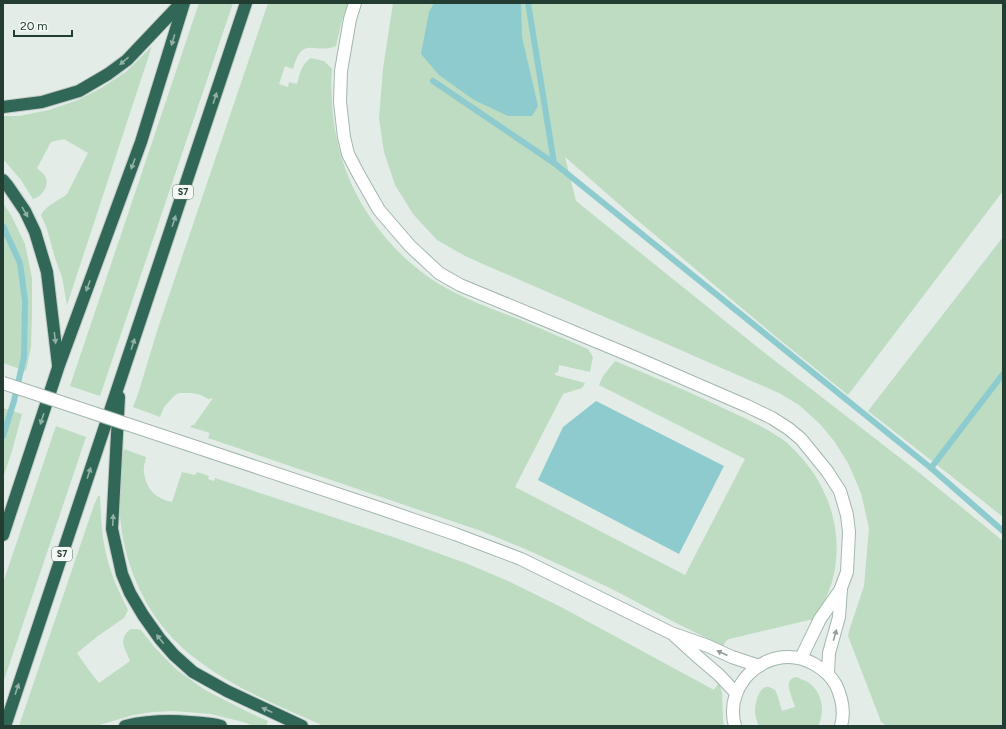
<svg xmlns="http://www.w3.org/2000/svg" width="1006" height="729" viewBox="0 0 1006 729" font-family="Figtree,sans-serif">
<style>
.green{fill:#bddcc2}
.water{fill:#8ecbce}
.lines{fill:none;stroke-linecap:round;stroke-linejoin:round}
.stream{stroke:#8ecbce;stroke-width:6}
.secondary-casing{stroke:#a2b7ae;stroke-width:14}
.highway-casing{stroke:#c2c9c6;stroke-width:14}
.secondary{stroke:#fff;stroke-width:12}
.highway{stroke:#316756;stroke-width:12}
.secondary-bridge-casing{stroke:#a2b7ae;stroke-width:14;stroke-linecap:butt}
.secondary-bridge{stroke:#fff;stroke-width:12}
.oneway{fill:#92b0a6}
.oneway2{fill:#929e99}
.labels{text-anchor:middle;stroke-width:3;stroke-linejoin:round;paint-order:stroke}
.shield{fill:#f4f9f6;stroke:#62756e;stroke-width:1}
.shield-label{font-size:9px;font-weight:bold;fill:#243d33}
</style>
<rect width="100%" height="100%" fill="#e3ece7"/>
<g class="green">
<path d="M199 3H233L100 396 70 386Z"/>
<path d="M268 3H348L341 24 336 46C313 55 303 34 293 69L285 66 279 84 288 87 289 82 297 84C300 74 301 64 311 58L324 61 332 69C330 98 333 127 341 156 357 210 396 260 446 288 468 300 492 309 516 318 540 328 564 339 588 349L593 357 590 372 559 365 558 372 555 373V375L585 383 582 388 563 394 515 487 685 575 745 459 599 385 603 376 615 361C651 376 688 391 723 408 743 417 764 427 782 439 788 443 793 449 798 454 830 487 845 536 832 582 828 595 821 608 814 620H809L729 639 726 641 723 646 674 622 614 590 582 575 523 548 481 531 208 438 210 433 190 427 192 425H194L213 398 208 399 201 395 192 393H179L174 396 164 407 160 417 133 407 138 394 158 328Z"/>
<path d="M393 3H1003V191L848 395 769 331 636 219 565 157 576 201 756 346 922 475 1003 541V726H887L881 722 880 719 848 636 850 628 864 586 869 528 861 493 848 463 834 441 820 424 799 405 779 393 467 257 437 240 413 214 395 185 384 152 379 118 383 69Z"/>
<path d="M152 46 67 305 62 277 55 258 47 229 41 215C46 205 59 201 67 194L88 153 64 139 51 142 37 168C40 171 45 174 46 178 49 187 41 197 33 199L21 180 3 159V116H19L49 110 78 100 103 87 127 71Z"/>
<path d="M3 203 12 217 25 244 32 278V313L31 347 26 371 3 363Z"/>
<path d="M1003 237V517C958 481 913 446 868 411Z"/>
<path d="M3 408 22 414 12 451 3 478Z"/>
<path d="M56 426 86 437 3 683V583Z"/>
<path d="M124 449 146 457C145 462 143 468 144 473 146 489 156 499 172 502L182 472 195 475 197 472 209 476 208 479 214 481 215 478 399 539 468 564 508 581 561 607 714 690 719 683 722 692 723 720 724 726H324C281 707 238 690 200 662 142 621 114 549 120 479 121 469 121 459 124 449Z"/>
<path d="M98 496H100C101 513 101 531 105 549 109 570 118 590 128 610L124 618 98 636 77 653 88 669 99 683 130 661 124 647 123 642 124 637 127 632 131 629H136L141 630 156 649 177 670 205 690 248 712 268 721 266 726H254L243 722 211 714 174 711 153 712 133 715 96 726H19L94 505Z"/>
<path d="M797 677C800 679 803 680 806 681 822 690 826 711 818 726H759C757 722 755 716 755 711 755 704 759 685 769 687 771 688 774 689 775 690 778 695 780 705 782 711L795 707C793 698 781 679 797 677Z"/>
</g>
<g class="water">
<path d="M434 3H521L522 37 538 106 532 116H508L474 100 439 75 421 54 429 12Z"/>
<path d="M596 401 724 466 679 554 538 480 563 427Z"/>
</g>
<g class="lines">
<g class="stream">
<path d="M528 3 554 163"/>
<path d="M433 81 554 163 931 468 1003 531"/>
<path d="M3 226 20 263 25 301 24 357 14 401 3 436"/>
<path d="M931 468 1003 374"/>
</g>
<defs>
<g id="secondary">
<path d="M355 3 350 19 341 71 340 102 344 137 348 154 359 175 379 210 410 246 439 273 460 285 634 357 747 406 772 418 789 429 801 439 827 471 840 491 847 515 849 532 847 572 841 588 839 617 829 653 828 673"/>
<path d="M187 444 382 509 455 534 521 559 671 633 708 646 732 657 759 666"/>
<path d="M675 636 698 657 719 675 736 693"/>
<path d="M801 658 820 619 841 589"/>
<path d="M735 726C722 681 773 640 814 664 823 669 831 676 836 685 842 698 845 712 841 726"/>
</g>
<g id="highway">
<path d="M3 107 42 102 79 91 108 74 127 60 181 3"/>
<path d="M3 180 8 186 25 211 35 232 47 272 58 365"/>
<path d="M119 397 112 529 122 574 130 593 143 615 160 639 174 655 193 672 227 691 302 726"/>
<path d="M3 535 58 368 141 142 184 3"/>
<path d="M5 726 246 3"/>
<path d="M125 726C147 721 168 720 190 722 201 723 211 723 221 726"/>
</g>
</defs>
<use href="#secondary" class="secondary-casing"/>
<use href="#highway" class="highway-casing"/>
<use href="#secondary" class="secondary"/>
<use href="#highway" class="highway"/>
<defs>
<path id="secondary-bridge" d="M3 383 187 444"/>
</defs>
<use href="#secondary-bridge" class="secondary-bridge-casing"/>
<use href="#secondary-bridge" class="secondary-bridge"/>
</g>
<defs><path id="oneway-solid" d="M-6-.8H1V-3.2L6.5 0L1 3.2V.8H-6Z"/></defs>
<g class="oneway">
<use href="#oneway-solid" transform="translate(173 40) rotate(107)"/>
<use href="#oneway-solid" transform="translate(124 61) rotate(140)"/>
<use href="#oneway-solid" transform="translate(215 98) rotate(-72)"/>
<use href="#oneway-solid" transform="translate(133 164) rotate(110)"/>
<use href="#oneway-solid" transform="translate(25 212) rotate(60)"/>
<use href="#oneway-solid" transform="translate(174 221) rotate(-72)"/>
<use href="#oneway-solid" transform="translate(88 286) rotate(110)"/>
<use href="#oneway-solid" transform="translate(55 338) rotate(83)"/>
<use href="#oneway-solid" transform="translate(133 344) rotate(-72)"/>
<use href="#oneway-solid" transform="translate(42 419) rotate(108)"/>
<use href="#oneway-solid" transform="translate(89 473) rotate(-72)"/>
<use href="#oneway-solid" transform="translate(113 520) rotate(-87)"/>
<use href="#oneway-solid" transform="translate(160 639) rotate(-128)"/>
<use href="#oneway-solid" transform="translate(17 689) rotate(-71)"/>
<use href="#oneway-solid" transform="translate(267 710) rotate(-155)"/>
</g>
<g class="oneway2">
<use href="#oneway-solid" transform="translate(835 635) rotate(-74)"/>
<use href="#oneway-solid" transform="translate(722 653) rotate(-155)"/>
</g>
<g class="labels">
<g class="shield">
<rect x="173" y="185" width="20" height="14" rx="3"/>
<rect x="52" y="547" width="20" height="14" rx="3"/>
</g>
<g class="shield-label">
<text x="183" y="195">S7</text>
<text x="62" y="557">S7</text>
</g>
</g>
<rect width="1006" height="729" fill="none" stroke="#243d33" stroke-width="8"/>
<path d="M14 30v6h58v-6" fill="none" stroke="#243d33" stroke-width="2"/>
<text x="20" y="30" font-size="12" fill="#243d33" stroke="#f4f9f6" stroke-width="3" paint-order="stroke">20 m</text>
</svg>
